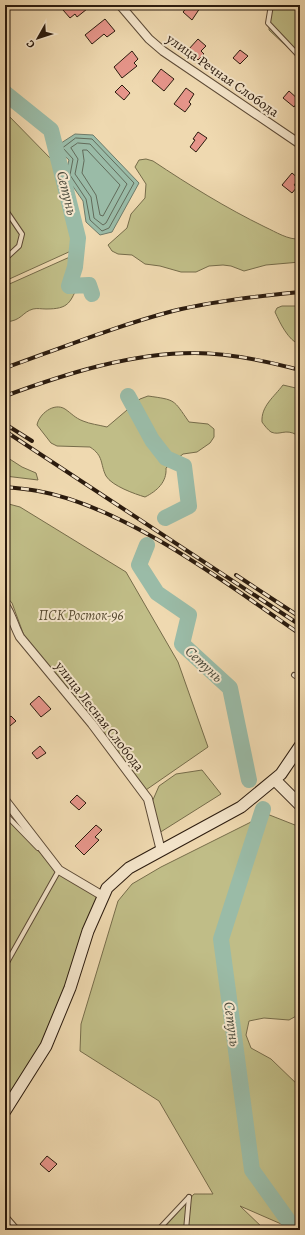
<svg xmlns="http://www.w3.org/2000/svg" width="305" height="1235" viewBox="0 0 305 1235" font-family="Alegreya,serif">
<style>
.green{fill:#c0bd87;stroke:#766c4a}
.water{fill:#9abba7;stroke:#6e7b6a}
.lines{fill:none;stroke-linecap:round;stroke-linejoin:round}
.shore{stroke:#626b5a;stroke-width:1}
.river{stroke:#9abba7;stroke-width:16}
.building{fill:#e6958a;stroke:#2b1b0e}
.lane-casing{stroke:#5c4a36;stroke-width:6}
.street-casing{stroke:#5c4a36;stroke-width:10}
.secondary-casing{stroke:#2b1b0e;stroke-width:13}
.lane{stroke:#f5e6cc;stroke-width:4}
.street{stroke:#f5e6cc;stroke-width:8}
.secondary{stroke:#f5e6cc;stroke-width:11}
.rail-casing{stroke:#2b1b0e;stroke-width:4}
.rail{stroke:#f5e6cc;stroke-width:2.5;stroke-dasharray:8;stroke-linecap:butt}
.labels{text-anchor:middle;stroke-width:4;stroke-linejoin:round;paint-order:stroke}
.street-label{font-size:14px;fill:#2b1b0e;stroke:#f5e6cc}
.park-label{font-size:14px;font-style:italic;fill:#584c32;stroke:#f5e6cc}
.water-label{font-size:15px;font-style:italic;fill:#4c4b3c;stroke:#f5e6cc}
</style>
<rect width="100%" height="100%" fill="#efd9b0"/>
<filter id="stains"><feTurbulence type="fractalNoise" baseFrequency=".005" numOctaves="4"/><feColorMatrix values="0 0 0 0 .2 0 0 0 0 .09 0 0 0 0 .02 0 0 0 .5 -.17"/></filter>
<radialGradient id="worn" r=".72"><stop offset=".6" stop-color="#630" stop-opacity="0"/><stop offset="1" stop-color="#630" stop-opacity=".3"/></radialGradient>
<g class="green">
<path d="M266 5H300V59L269 30 270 13Z"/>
<path d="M5 112 52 160 82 246 5 281Z"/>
<path d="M146 159 153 161C189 185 226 208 265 227 276 232 288 240 300 239V262L266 265 244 271 231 266 223 265 209 266 196 272H181L160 266 145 264 132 255 118 254 112 251 108 245 127 228 131 214 145 198 146 184 135 167 139 160Z"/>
<path d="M72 256 74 263 73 270 79 283C70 303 69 309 46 309 42 309 37 308 33 309 22 312 22 321 5 322V286Z"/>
<path d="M282 306H300V345C288 340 280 323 275 312L277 308Z"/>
<path d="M283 385 300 389V433L297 435C285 428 280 436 271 432 268 430 264 425 262 422 261 406 274 397 283 385Z"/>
<path d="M148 396C176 400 173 399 189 422L208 424 214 429V437L210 443 197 452 183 454 166 468C167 482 157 491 145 497 135 494 112 486 106 476 100 464 104 456 90 447L57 446 51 443 37 425C39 414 54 402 65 409 71 413 75 418 83 421 90 424 99 425 107 427L140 399Z"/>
<path d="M5 456 22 467 36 473 38 480 5 476Z"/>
<path d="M5 503 20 507 126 572 178 662 208 747 143 792 26 641 12 603 5 595Z"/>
<path d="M202 770 221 794 159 833 152 802 159 786 176 774Z"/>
<path d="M5 813 56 871 103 896 46 1046 5 1111Z"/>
<path d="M267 814 300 827V1014L289 1020 264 1018 249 1021 246 1035 251 1048 271 1059 300 1087V1230H295L240 1206 265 1230H162L194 1194H213L159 1101 80 1051 81 1024 118 901 132 884 161 867Z"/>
</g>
<path class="water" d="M75 134 93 135 139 183 112 232 100 235 86 222 83 201 65 175 69 160 55 147Z"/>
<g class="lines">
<g class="shore">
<path d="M76 138 92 139 134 183 109 228 102 231 90 220 86 199 70 175 73 159 63 148Z"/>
<path d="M78 143 90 144 127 184 106 223 103 225 94 218 91 197 75 174 78 159 71 148Z"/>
<path d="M83 150H87L120 185 103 216 100 215 96 195 82 173 84 161Z"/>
</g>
<g class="river">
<path d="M5 93 51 130 78 238 75 267 69 286 89 285 92 294"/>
<path d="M128 396 152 440 166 458 184 466 189 506 165 518"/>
<path d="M147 545 139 565 157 593 189 615 182 644 230 688 249 780"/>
<path d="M263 809 221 939 252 1170 295 1230"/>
</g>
</g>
<g class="building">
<path d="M69 5H84L87 9 77 17 75 14 70 18 63 10Z"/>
<path d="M189 5H202L192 20 183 12Z"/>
<path d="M105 19 115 31 107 37 104 34 92 44 85 35Z"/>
<path d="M198 39 206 46 201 51 204 54 198 60 188 50Z"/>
<path d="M240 50 248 56 240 64 233 58Z"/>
<path d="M132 51 138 59 134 63 137 66 122 78 114 67Z"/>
<path d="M161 69 174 79 164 91 152 81Z"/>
<path d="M122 85 130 93 124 100 115 92Z"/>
<path d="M186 88 194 94 189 102 191 104 185 112 174 104Z"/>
<path d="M289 91 299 100 294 107 283 98Z"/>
<path d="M198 132 207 138 196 152 190 147 195 140 193 139Z"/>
<path d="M292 173 299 179 294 185 297 187 292 193 282 185Z"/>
<path d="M39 696 51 709 41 717 30 704Z"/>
<path d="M11 716 16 721 5 730V721Z"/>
<path d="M40 746 46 753 37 759 32 753Z"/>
<path d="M77 795 86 803 79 810 70 802Z"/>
<path d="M96 825 102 830 95 837 99 840 84 855 75 846Z"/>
<path d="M47 1156 57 1164 49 1172 40 1164Z"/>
</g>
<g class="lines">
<defs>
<g id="lane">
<path d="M271 5 268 23 300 57"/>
<path d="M5 209 22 234 19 246 5 259"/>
<path d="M294 675 300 679"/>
<path d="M5 814 38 848"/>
<path d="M5 966 59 870"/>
<path d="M5 1215 18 1230"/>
<path d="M158 1230 189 1197"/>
<path d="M186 1230 189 1197"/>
</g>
<g id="street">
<path d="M120 5 149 39 163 51 300 144"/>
<path d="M5 605C12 615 14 626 20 637L92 724 148 799 161 851"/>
<path d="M5 800 59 870 103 896"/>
</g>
<g id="secondary">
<path d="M275 780 300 805"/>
<path d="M5 1111 46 1046 70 988 88 931 107 888 129 868 241 807 281 774 300 746"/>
</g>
</defs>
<use href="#lane" class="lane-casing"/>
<use href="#street" class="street-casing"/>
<use href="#secondary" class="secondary-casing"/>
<use href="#lane" class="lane"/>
<use href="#street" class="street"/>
<use href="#secondary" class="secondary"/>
<defs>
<g id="rail">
<path d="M5 368C61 348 116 326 173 311 214 301 258 296 300 292"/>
<path d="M5 396C65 374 130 353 195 353 230 353 266 361 300 370"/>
<path d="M5 424 32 441"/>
<path d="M5 431 300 625"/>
<path d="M5 487C16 488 27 489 38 491 126 507 227 584 300 634"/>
<path d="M236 575 300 617"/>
</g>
</defs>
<use href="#rail" class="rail-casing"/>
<use href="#rail" class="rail"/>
</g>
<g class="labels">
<g class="street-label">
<text transform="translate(223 75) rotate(35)" y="5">улица Речная Слобода</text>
<text transform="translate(100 716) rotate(52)" y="5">улица Лесная Слобода</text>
</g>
<g class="park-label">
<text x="81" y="620">ПСК Росток-96</text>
</g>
<g class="water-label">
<text transform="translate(67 193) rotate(76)" y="5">Сетунь</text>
<text transform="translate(204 664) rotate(43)" y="5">Сетунь</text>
<text transform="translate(232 1024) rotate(82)" y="5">Сетунь</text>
</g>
</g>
<rect width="305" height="1235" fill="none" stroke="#efd9b0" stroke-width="20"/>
<rect x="6" y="6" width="293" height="1223" fill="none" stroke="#2b1b0e" stroke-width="2"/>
<rect x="10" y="10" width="285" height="1215" fill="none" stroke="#2b1b0e"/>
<g transform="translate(38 38) rotate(231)" stroke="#f5e6cc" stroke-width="3" paint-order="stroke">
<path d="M0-3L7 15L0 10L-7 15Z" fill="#2b1b0e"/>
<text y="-6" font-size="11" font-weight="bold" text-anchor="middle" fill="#2b1b0e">С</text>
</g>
<rect width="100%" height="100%" filter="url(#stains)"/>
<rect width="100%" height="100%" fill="url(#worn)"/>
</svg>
